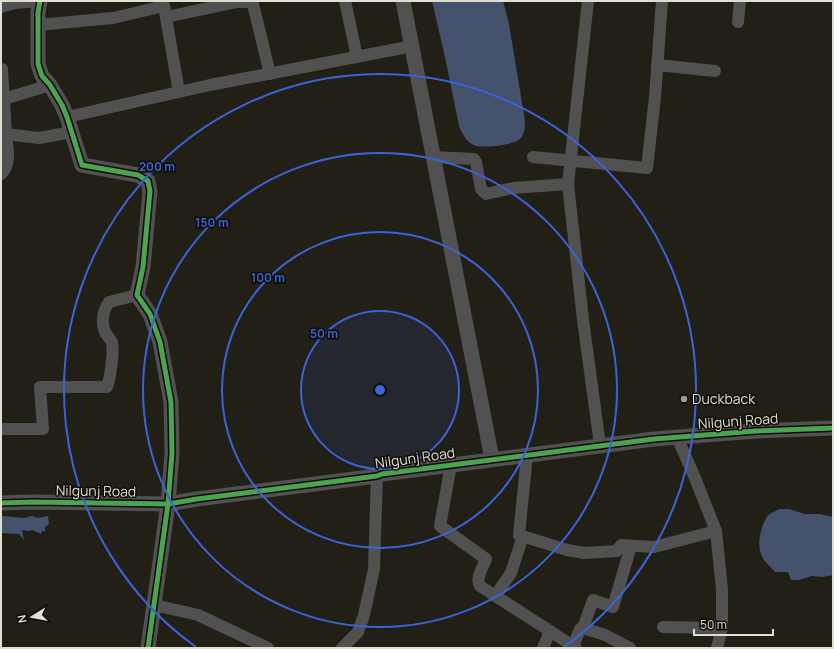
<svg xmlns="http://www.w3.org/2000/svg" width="834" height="649" viewBox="0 0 834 649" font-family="Manrope,sans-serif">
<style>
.water{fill:#44526e}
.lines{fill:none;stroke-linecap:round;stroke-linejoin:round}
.minor{stroke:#515152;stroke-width:12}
.tertiary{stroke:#515152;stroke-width:15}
.cycleway-casing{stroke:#0e0c05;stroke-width:8}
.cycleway{stroke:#4ca352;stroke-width:5}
.ring{fill:none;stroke:#3a64d7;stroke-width:2}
.poi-dot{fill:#9e9b90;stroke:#0e0c05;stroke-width:1.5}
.labels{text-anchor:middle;stroke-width:3;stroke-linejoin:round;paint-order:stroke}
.poi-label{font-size:14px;fill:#e1ded2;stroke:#0e0c05;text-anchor:start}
.street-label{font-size:14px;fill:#e1ded2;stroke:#0e0c05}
.centre{fill:#3a64d7;stroke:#0e0c05;stroke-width:2}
.ring-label{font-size:12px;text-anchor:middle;font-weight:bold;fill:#3a64d7;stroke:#0e0c05;stroke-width:3;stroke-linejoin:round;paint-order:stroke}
</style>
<rect width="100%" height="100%" fill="#221f16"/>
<g class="water">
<path d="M432 1H503L509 24 525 121C525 127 525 134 520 139 514 145 481 149 474 145 466 142 462 133 459 126L445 57Z"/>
<path d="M779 509H789L805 514H820L833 517V575L823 577 812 576 799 580H791L788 572H775C772 568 767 564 764 560 755 547 760 528 768 515Z"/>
<path d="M1 516 25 518 32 516 38 518 48 516 49 524 45 527V531H42L41 534 32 530 29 531 22 530 24 540 19 534 1 533Z"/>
</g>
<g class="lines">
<g class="minor">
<path d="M345 1 357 57"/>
<path d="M588 1 568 184 583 320 600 445"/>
<path d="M1 7 15 3 38 1"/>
<path d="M166 17 237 2H250L253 4 270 74"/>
<path d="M738 22 740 1"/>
<path d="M38 25 113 18 164 6 179 92"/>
<path d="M657 65 715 71"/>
<path d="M2 69 6 134 39 138 72 132"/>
<path d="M4 99 50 85"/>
<path d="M67 117 210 85 413 46"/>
<path d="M433 157 474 159 476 162 481 189 486 194 513 188 568 184"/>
<path d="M533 157 647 168 655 97 662 1"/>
<path d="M1 174C12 164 7 147 6 134"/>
<path d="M1 429H43L40 387H107C110 380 114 351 112 343 111 339 107 336 105 332 101 322 103 311 109 302L137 295"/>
<path d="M677 437 695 478 716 531 722 589V628L717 648"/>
<path d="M527 455 519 535 567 550 584 553 617 551 621 545 654 547 716 531"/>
<path d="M451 465 440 526 486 559C483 568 475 578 480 586L550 631"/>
<path d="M495 596 511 573 523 536"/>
<path d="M154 605 198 615 268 648"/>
<path d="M663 627 722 628"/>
<path d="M583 628 593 600 613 607 631 546"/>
<path d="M573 646 580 629 583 628 605 635 630 648"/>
<path d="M342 648 358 632 364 615 374 569 377 476"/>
<path d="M543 648 550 631 576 648"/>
</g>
<g class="tertiary">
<path d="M40 1 38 13V64L42 76 50 85 62 105 67 117 82 165 138 175 148 181 150 191 143 267 137 295 150 314 160 342 171 402 172 453 168 504 148 648"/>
<path d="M403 1 492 459"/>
<path d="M1 503 33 502 168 504 197 499 377 476 382 474 654 439 756 431 833 428"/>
</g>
<defs>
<g id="cycleway">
<path d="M40 1 38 13V64L42 76 50 85 62 105 67 117 82 165 138 175 148 181 150 191 143 267 137 295 150 314 160 342 171 402 172 453 168 504 148 648"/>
<path d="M1 503 33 502 168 504 197 499 377 476 382 474 654 439 756 431 833 428"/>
</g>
</defs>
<use href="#cycleway" class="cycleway-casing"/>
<use href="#cycleway" class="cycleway"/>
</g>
<circle cx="380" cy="390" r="79" fill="#3a64d7" fill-opacity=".12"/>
<g class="ring">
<circle cx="380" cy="390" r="79"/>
<circle cx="380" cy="390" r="158"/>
<circle cx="380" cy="390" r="237"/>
<path d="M196 647A316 316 0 1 1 564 647"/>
</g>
<circle class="poi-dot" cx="684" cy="399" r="4"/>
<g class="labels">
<g class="poi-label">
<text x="692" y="404">Duckback</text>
</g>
<g class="street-label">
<text transform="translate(738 421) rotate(-4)" y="5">Nilgunj Road</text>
<text transform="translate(415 458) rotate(-8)" y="5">Nilgunj Road</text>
<text transform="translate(96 491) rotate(1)" y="5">Nilgunj Road</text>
</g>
</g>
<circle cx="380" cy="390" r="6" class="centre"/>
<g class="ring-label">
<text x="157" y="171">200 m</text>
<text x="212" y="227">150 m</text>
<text x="268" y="282">100 m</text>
<text x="324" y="338">50 m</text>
</g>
<rect width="834" height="649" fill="none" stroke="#e1ded2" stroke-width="4"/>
<g transform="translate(32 617) rotate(259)" stroke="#0e0c05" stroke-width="3" paint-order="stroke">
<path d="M0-3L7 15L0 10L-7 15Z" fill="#e1ded2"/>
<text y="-6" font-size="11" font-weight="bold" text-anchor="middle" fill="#e1ded2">N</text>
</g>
<path d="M694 629v6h79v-6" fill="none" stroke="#e1ded2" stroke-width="2"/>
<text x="700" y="629" font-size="12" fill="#e1ded2" stroke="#0e0c05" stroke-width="3" paint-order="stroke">50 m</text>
</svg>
